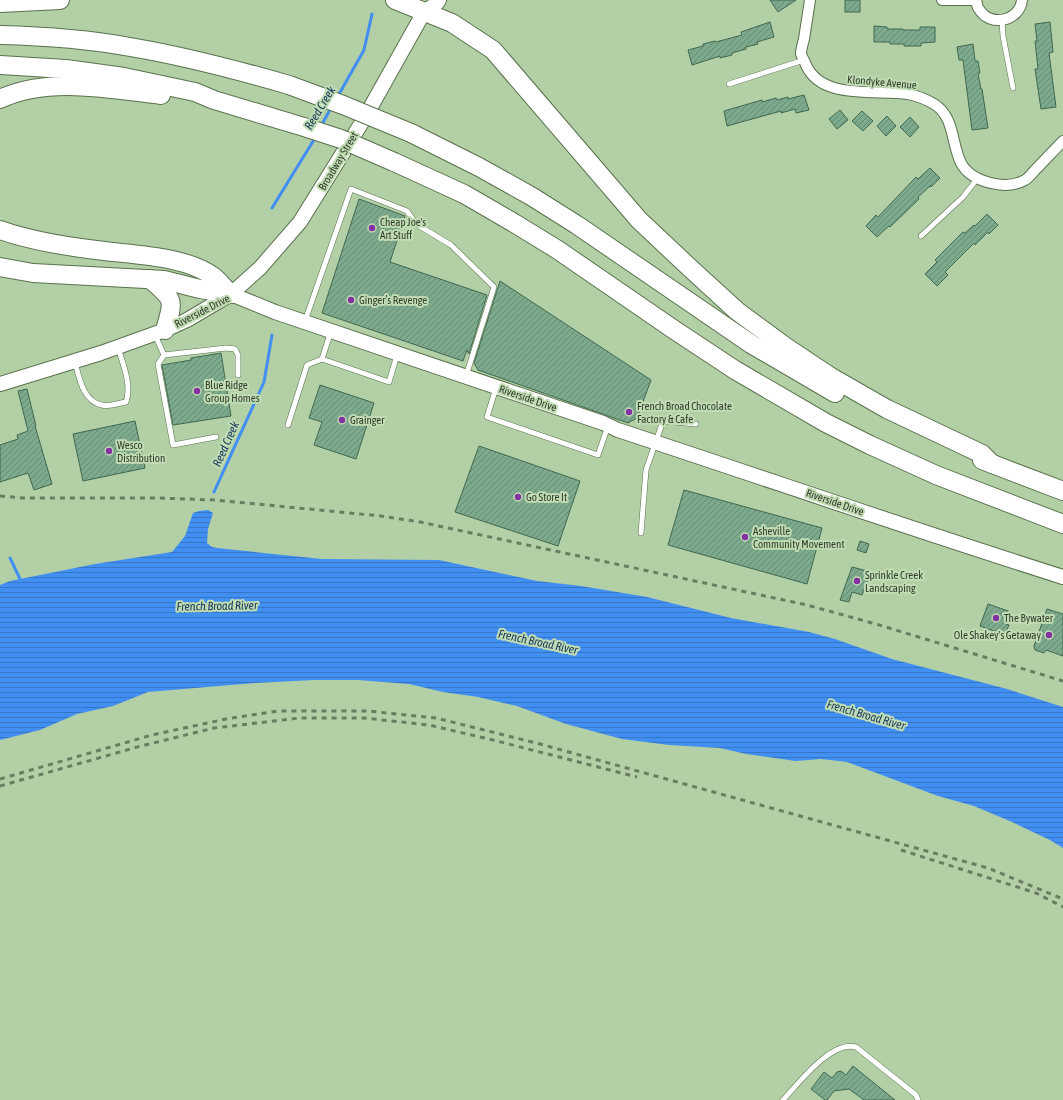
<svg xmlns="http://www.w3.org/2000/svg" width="1063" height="1100" viewBox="0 0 1063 1100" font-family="'Asap Condensed',sans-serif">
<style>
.water{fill:url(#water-rules)}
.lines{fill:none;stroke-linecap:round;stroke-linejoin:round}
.stream{stroke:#418ff2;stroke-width:3}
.building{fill:url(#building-hatch);stroke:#3f694f}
.lane-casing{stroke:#59724d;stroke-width:6}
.street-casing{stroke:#59724d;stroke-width:12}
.secondary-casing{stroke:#59724d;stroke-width:16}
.highway-casing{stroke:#59724d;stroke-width:20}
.lane{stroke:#fff;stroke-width:5}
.street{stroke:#fff;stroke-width:10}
.secondary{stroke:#fff;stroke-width:14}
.highway{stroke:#fff;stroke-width:18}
.rail{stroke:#6a7d62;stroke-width:3;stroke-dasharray:5 5;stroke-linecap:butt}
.highway-bridge-casing{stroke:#59724d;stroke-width:20;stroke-linecap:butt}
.highway-bridge{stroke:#fff;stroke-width:18}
.poi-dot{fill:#8432a1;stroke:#c0dcb3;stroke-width:1.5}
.labels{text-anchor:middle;stroke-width:4;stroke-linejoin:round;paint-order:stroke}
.street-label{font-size:11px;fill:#323d2d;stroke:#c0dcb3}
.poi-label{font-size:11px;fill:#323d2d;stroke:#c0dcb3;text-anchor:start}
.water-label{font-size:12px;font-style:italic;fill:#17365d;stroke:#c0dcb3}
</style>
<defs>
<pattern id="water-rules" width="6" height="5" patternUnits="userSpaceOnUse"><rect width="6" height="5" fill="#418ff2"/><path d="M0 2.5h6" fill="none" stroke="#3776c4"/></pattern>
<pattern id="building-hatch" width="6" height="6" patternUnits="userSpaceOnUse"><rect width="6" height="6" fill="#7da98d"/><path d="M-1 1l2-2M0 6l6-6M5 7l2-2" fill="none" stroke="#678b74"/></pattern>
</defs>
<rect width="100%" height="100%" fill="#b3cfa6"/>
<path class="water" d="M208 510 213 513 208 529 207 543 212 547 217 548 322 559 439 560 537 581 581 586 647 597 731 618 809 632 835 639 892 659 1007 689 1063 707V848L1050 840 1012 822 974 806 938 796 847 762 821 759 796 761 746 754 720 748 669 745 622 739 566 724 517 706 478 697 443 692 409 684 358 680H314L255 683 148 692 113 706 77 714 40 730 0 740V585L10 581 95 564 172 552 185 536 193 513 199 511Z"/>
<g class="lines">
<g class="stream">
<path d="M338 96 364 50 372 14"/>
<path d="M321 126 332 106"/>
<path d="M272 208 315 138"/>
<path d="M214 492 264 382 272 335"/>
<path d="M10 558 21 581"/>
</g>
</g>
<g class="building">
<path d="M770 0H796L778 12Z"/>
<rect x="845" y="0" width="15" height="12"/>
<path d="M770 22 774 37 757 42 758 44 746 47V49L732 53V55L720 58V56L692 65 688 50 703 46V44L715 41 716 42 742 35 741 32Z"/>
<path d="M1050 22 1053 52 1049 53 1056 107 1041 109 1035 69H1038L1035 41H1037L1035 24Z"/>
<path d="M874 26 887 27V29H903V30H920V27H935V42L921 43V46H904V44H890V42H874Z"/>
<path d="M973 44 975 61H978L980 73 978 74 981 89H982L988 128 972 130 963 60H959L957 47Z"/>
<path d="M804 95 809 110 796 113 795 109 781 113V111L727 126 724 111 762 100V102L776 98 777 100 788 97V99Z"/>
<path d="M840 110 848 120 837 129 829 119Z"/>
<path d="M862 111 873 121 863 131 852 121Z"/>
<path d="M887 116 896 126 886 136 877 126Z"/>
<path d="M910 117 919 127 910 137 900 127Z"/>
<path d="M930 168 940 178 931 187 930 186 918 197 919 199 890 227 889 226 877 237 866 226 876 215 878 217 916 177 918 179Z"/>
<path d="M359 199 405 216 390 262 487 295 469 354 467 350 463 361 322 313Z"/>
<path d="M987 214 998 225 989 234 988 232 975 245 974 243 945 272 948 275 937 286 925 274 937 262 935 260 963 232 965 233 974 225 975 226Z"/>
<path d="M500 281 651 380 637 418 628 423 478 370 474 363Z"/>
<path d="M221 353 231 416 173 425 162 365 191 360V358Z"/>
<path d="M320 385 374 403 356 459 314 445 322 422 309 418Z"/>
<path d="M27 389 36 426H35L52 484 34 490 28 473 0 482V445L18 439 17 435 28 431 18 391Z"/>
<path d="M135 421 145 468 83 481 73 434Z"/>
<path d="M479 446 580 481 558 546 455 512Z"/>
<path d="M684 490 822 528 807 584 668 545Z"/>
<path d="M860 541 869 544 866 553 857 550Z"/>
<path d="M852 567 871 572 862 595 852 592 849 602 840 600Z"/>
<path d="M988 604 1011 612 1006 624 1009 625 1005 635 980 626Z"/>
<path d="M1047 609 1063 614V656L1046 650 1044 653 1035 650 1034 646Z"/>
<path d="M853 1066 895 1100H864L849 1089 834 1091 827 1100H825L811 1089 824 1072 832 1078 837 1072 841 1071 846 1075Z"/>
</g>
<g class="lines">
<defs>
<g id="lane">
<path d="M1002 20 1003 36 1013 88"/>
<path d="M729 84 804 60"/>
<path d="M921 236 963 197 977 179"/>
<path d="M305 321 351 189 407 211 416 224 451 245 494 287 466 376"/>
<path d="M331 331 322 359 389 382 397 355"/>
<path d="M155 335 164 355 226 348 235 349 238 355V375"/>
<path d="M164 355 158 364 173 445 216 437"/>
<path d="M75 362C79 377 83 402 102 405 109 407 119 403 126 402 132 385 123 364 118 348"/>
<path d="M496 388 487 417 598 455 608 426"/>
<path d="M288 425 307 365 322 359"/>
<path d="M641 533 646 470 663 421 696 424"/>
<path d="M783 1100C798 1084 831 1040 856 1047L916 1095 918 1100"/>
</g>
<g id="street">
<path d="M810 0C808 13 806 26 804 39 803 43 801 49 801 54 802 57 805 62 806 65 822 101 877 89 908 94 917 96 926 99 934 104 955 117 951 143 961 163 971 182 1006 191 1025 180 1029 178 1033 172 1036 169 1045 160 1054 150 1063 141"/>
<path d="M942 0H976"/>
<path d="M976 0C977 3 977 7 979 9 990 28 1020 21 1022 0"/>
</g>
<g id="secondary">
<path d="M231 294 275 312 603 423 618 430C767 479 914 530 1063 577"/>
<path d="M0 384 101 353 165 330 187 320 231 294 260 268 300 222 364 119 424 12 437 3 439 0"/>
</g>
<g id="highway">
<path d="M395 0 452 23 493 50 639 220 690 268 737 311 786 347 831 377 887 409 982 454 992 464"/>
<path d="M0 3 60 0"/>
<path d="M0 35C43 36 87 39 130 47 184 56 237 70 289 85"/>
<path d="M0 65 66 69 124 77 195 92 214 100 304 127"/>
<path d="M0 99C48 76 110 89 161 95"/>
<path d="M411 133 479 167 531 196 577 225 751 344 835 393"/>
<path d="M394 162 464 194 514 223 558 250 673 329 735 370 826 423 870 445 936 475 1063 524"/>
<path d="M0 230C31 241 63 246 96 250 131 255 185 255 214 277 220 282 225 289 231 294"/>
<path d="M0 267 33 273 164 280 200 289 231 294"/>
<path d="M150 279C175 300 174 300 165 330"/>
<path d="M982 460 1063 491"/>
</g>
</defs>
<use href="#lane" class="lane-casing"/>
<use href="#street" class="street-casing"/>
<use href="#secondary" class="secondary-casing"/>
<use href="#highway" class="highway-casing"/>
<use href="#lane" class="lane"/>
<use href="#street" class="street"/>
<use href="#secondary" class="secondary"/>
<use href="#highway" class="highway"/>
<g class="rail">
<path d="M0 496 23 498H159L215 500 381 516 420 522 807 605 876 624 1063 681"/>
<path d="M0 779 152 735 226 719 278 711H368L436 718 540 744 988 868 1063 899"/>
<path d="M0 786 141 746 214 728 300 718H364L429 725 493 740 637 777"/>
<path d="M901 850 1036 893 1063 907"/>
</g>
<defs>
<g id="highway-bridge">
<path d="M289 85 343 105 411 133"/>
<path d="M304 127 341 139 394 162"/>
</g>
</defs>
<use href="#highway-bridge" class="highway-bridge-casing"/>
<use href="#highway-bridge" class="highway-bridge"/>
</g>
<g class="poi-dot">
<circle cx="372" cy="228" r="4"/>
<circle cx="351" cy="300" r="4"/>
<circle cx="197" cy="391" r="4"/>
<circle cx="629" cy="412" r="4"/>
<circle cx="342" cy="420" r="4"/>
<circle cx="109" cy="451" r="4"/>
<circle cx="518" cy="497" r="4"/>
<circle cx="745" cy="537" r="4"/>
<circle cx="857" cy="581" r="4"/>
<circle cx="996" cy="618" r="4"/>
<circle cx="1049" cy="635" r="4"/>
</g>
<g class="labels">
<g class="street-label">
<text transform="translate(882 82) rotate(5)" y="4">Klondyke Avenue</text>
<text transform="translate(338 161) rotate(-59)" y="4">Broadway Street</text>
<text transform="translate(202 311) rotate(-27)" y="4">Riverside Drive</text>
<text transform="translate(528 398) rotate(19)" y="4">Riverside Drive</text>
<text transform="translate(835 502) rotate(19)" y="4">Riverside Drive</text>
</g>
<g class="poi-label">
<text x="380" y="226">Cheap Joe's<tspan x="380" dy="13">Art Stuff</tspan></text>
<text x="359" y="304">Ginger’s Revenge</text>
<text x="205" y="389">Blue Ridge<tspan x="205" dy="13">Group Homes</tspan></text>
<text x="637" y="410">French Broad Chocolate<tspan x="637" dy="13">Factory &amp; Cafe</tspan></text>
<text x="350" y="424">Grainger</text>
<text x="117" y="449">Wesco<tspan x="117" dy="13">Distribution</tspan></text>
<text x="526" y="501">Go Store It</text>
<text x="753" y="535">Asheville<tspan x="753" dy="13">Community Movement</tspan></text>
<text x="865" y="579">Sprinkle Creek<tspan x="865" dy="13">Landscaping</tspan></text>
<text x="1004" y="622">The Bywater</text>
<text x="1041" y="639" text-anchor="end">Ole Shakey's Getaway</text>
</g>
<g class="water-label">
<text transform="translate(320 108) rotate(-59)" y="4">Reed Creek</text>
<text transform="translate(226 444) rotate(-66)" y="4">Reed Creek</text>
<text transform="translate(217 606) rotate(-1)" y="4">French Broad River</text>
<text transform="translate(538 642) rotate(12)" y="4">French Broad River</text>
<text transform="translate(866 715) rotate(16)" y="4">French Broad River</text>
</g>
</g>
</svg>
